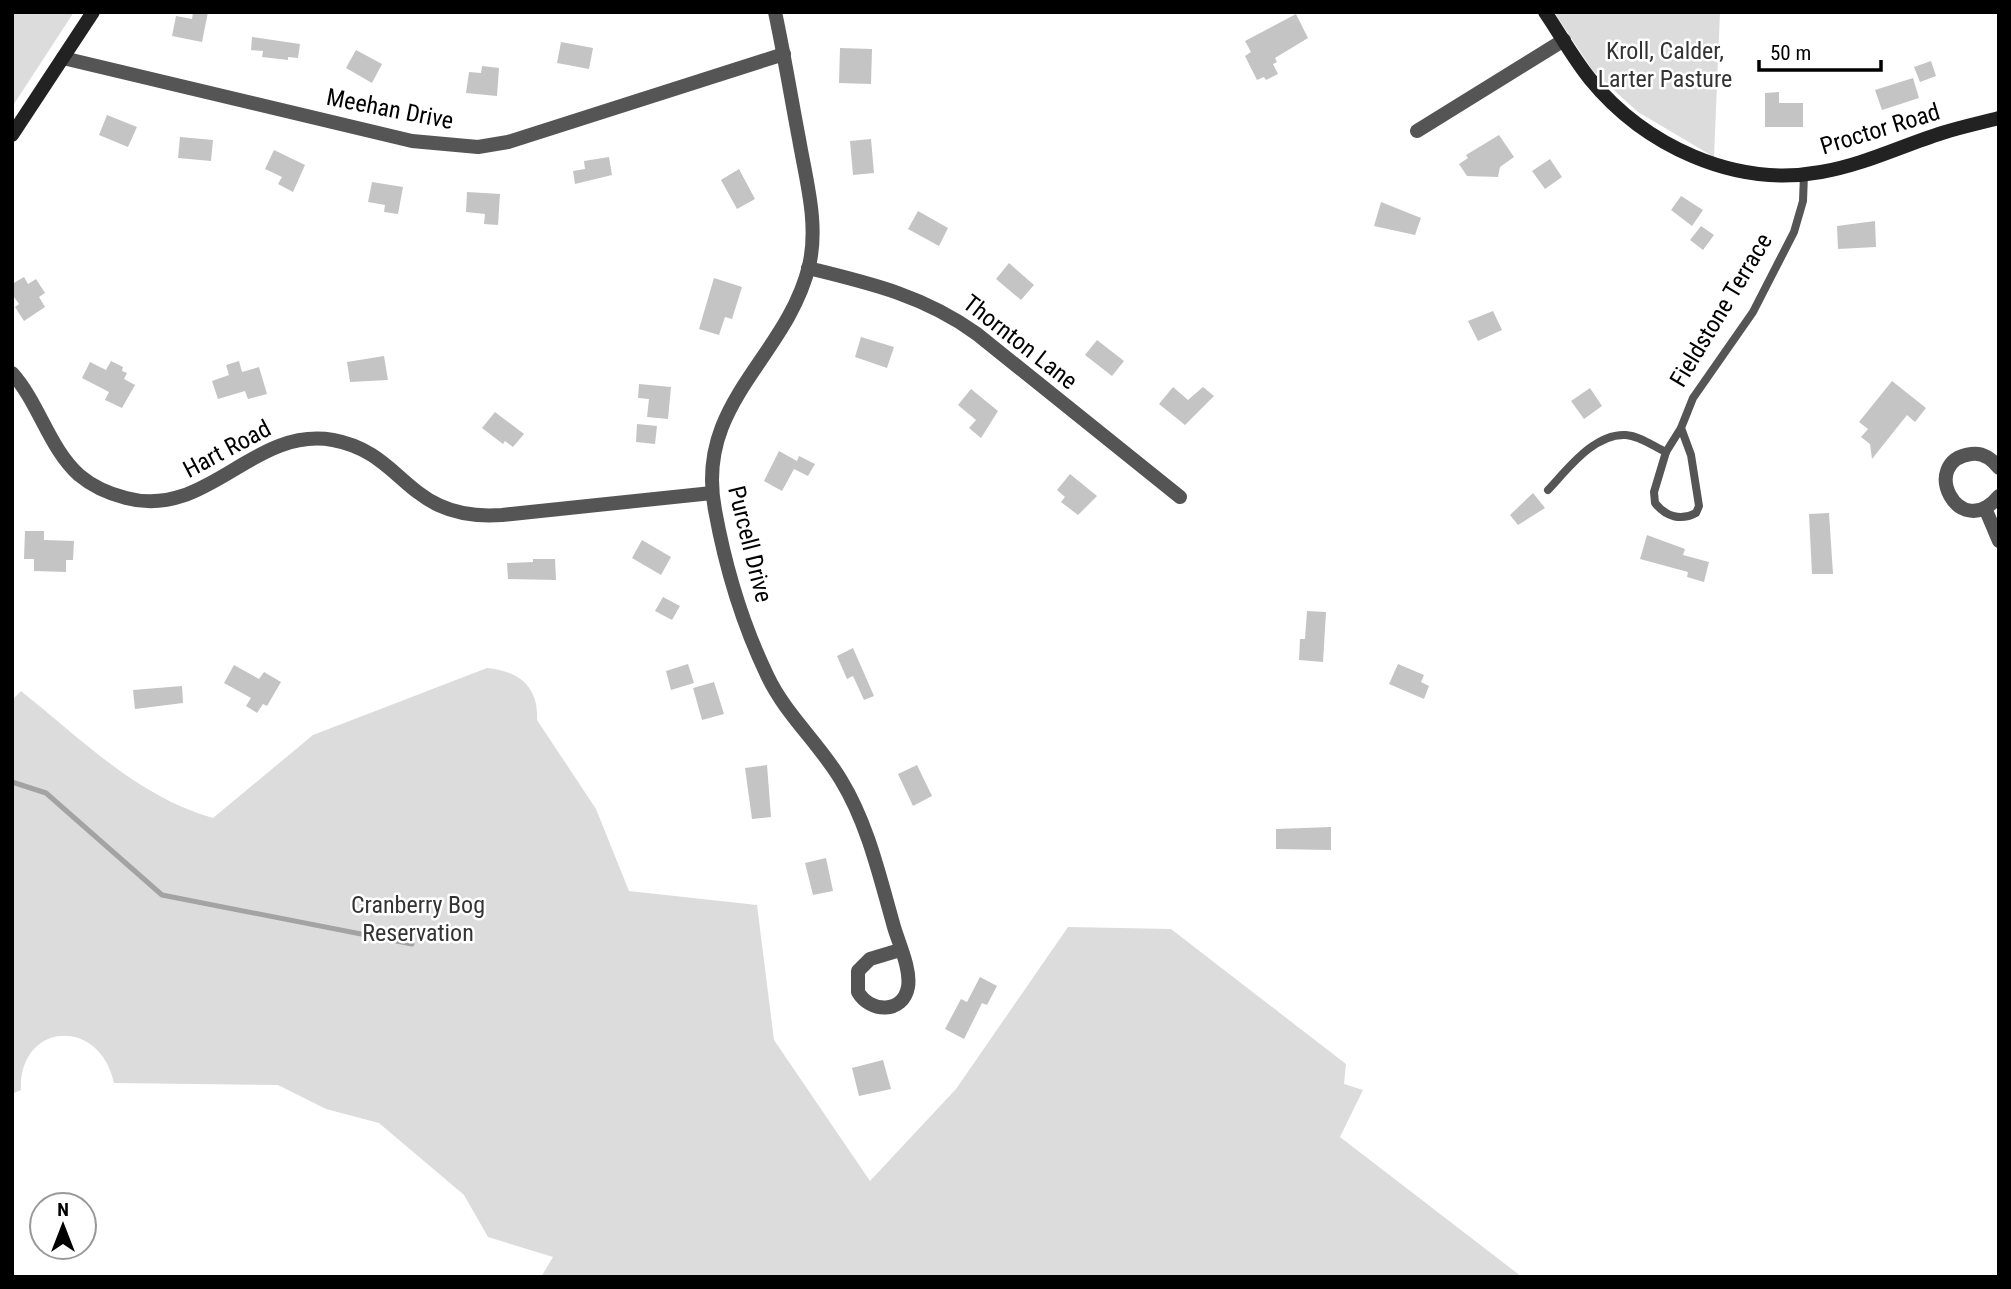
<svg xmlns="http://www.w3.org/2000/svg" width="2011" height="1289" viewBox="0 0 2011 1289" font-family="'Roboto Condensed',sans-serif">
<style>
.green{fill:#dcdcdc}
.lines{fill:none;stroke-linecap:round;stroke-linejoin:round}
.stream{stroke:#a3a3a3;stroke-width:5}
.building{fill:#c4c4c4}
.lane{stroke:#555;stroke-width:8}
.street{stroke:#555;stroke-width:14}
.secondary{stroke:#222;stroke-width:14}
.labels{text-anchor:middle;stroke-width:5;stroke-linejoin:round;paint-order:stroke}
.park-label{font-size:24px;fill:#333;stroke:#fff}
.street-label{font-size:24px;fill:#000;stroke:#fff}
</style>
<rect width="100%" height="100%" fill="#fff"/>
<g class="green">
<path d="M12 12H74L12 107Z"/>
<path d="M1554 12H1720L1714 157 1638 112 1593 71Z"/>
<path d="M487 668C518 671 539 686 537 720L596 809 629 891 757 905 774 1040 870 1181 956 1089 1068 927 1171 929 1346 1064 1344 1084 1363 1090 1340 1137 1522 1277H541L553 1257 488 1237 464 1195 379 1123 326 1109 278 1085 114 1083C99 1015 18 1023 21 1090L12 1094V700L21 691C80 738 138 797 213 818L313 735Z"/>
</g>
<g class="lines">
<path class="stream" d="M12 782 46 793 162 895 412 944"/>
</g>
<g class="building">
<path d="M193 12H208L202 42 172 36 176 16 192 19Z"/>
<path d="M1296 14 1308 38 1275 58 1277 62 1273 64 1278 74 1266 80 1264 77 1257 80 1245 56 1251 52 1245 41Z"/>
<path d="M252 37 300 44 298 58 288 57V60L262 57 263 51 251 50Z"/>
<path d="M561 42 593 48 589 69 557 63Z"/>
<path d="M840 48 872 49 871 84 839 83Z"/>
<path d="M356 50 382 64 372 83 346 68Z"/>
<path d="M1931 61 1936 76 1920 82 1914 67Z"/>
<path d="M482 66 499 68 497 96 466 93 469 72 481 73Z"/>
<path d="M1913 78 1919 98 1882 110 1875 90Z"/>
<path d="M1779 92V103H1803V127H1765V93Z"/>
<path d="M107 115 137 127 128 147 99 135Z"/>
<path d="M1499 135 1514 157 1500 167 1498 177 1467 176 1459 164 1468 158 1466 155Z"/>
<path d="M180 137 213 140 211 161 178 158Z"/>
<path d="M871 139 874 173 853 175 850 141Z"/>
<path d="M274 150 305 165 293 192 278 184 282 177 265 169Z"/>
<path d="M609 157 612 175 575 184 573 171 585 169 584 161Z"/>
<path d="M1550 159 1562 177 1545 189 1532 171Z"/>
<path d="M739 169 755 199 737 209 721 180Z"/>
<path d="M372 182 403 187 398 214 384 212 385 205 368 202Z"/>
<path d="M467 192 500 194 498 225 484 224 485 214 466 212Z"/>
<path d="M1681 196 1703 210 1692 226 1671 210Z"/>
<path d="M1381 202 1421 218 1415 235 1374 226Z"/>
<path d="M918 211 948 228 939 246 908 229Z"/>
<path d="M1875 221 1876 247 1838 249 1837 226Z"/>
<path d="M1701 226 1714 235 1703 250 1690 240Z"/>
<path d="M1009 263 1034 285 1021 300 996 279Z"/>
<path d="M24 277 28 284 36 279 45 293 39 297 45 307 24 321 15 307 19 304 12 294V284Z"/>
<path d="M714 278 742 287 732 319 725 317 719 335 699 329Z"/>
<path d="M1493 311 1502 330 1478 341 1468 321Z"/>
<path d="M861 337 894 347 887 368 855 357Z"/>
<path d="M1097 340 1124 361 1112 376 1085 355Z"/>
<path d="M384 356 388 380 350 382 347 362Z"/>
<path d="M111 361 123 367 122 371 127 373 124 379 135 385 122 408 105 400 109 392 82 378 90 362 106 370Z"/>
<path d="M239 361 242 372 259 367 267 394 248 399 245 391 218 399 212 381 229 375 226 365Z"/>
<path d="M1892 381 1926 408 1915 422 1907 415 1872 459 1870 444 1861 437 1868 429 1859 422Z"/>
<path d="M639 384 671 387 668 419 647 417 649 399 638 398Z"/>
<path d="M1173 387 1188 400 1203 387 1214 396 1185 425 1159 404Z"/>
<path d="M1590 388 1602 406 1584 419 1571 401Z"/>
<path d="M971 389 998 411 981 438 969 428 976 420 958 405Z"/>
<path d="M495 412 524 434 513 447 505 441 503 444 482 428Z"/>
<path d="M637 424 657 426 655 444 636 442Z"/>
<path d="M779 451 797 461 799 456 815 464 808 476 794 469 782 491 764 481Z"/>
<path d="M1070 474 1097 496 1078 515 1061 502 1065 497 1057 490Z"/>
<path d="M1533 493 1545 508 1518 525 1510 515Z"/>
<path d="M1829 513 1833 574H1812L1809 514Z"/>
<path d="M25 531H44V540L74 541 73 560H66V572L34 571V559H24Z"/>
<path d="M1647 535 1685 549 1683 555 1709 562 1704 582 1687 577 1688 572 1640 559Z"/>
<path d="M642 540 671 557 661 575 632 558Z"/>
<path d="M533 559H555L556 580 508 579 507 563 533 562Z"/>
<path d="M663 597 680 606 672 620 655 611Z"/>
<path d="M1307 611 1326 612 1323 662 1299 660 1300 639H1305Z"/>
<path d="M853 648 874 696 864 700 853 676 847 679 837 656Z"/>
<path d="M688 664 694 683 671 690 666 671Z"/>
<path d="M1398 664 1424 675 1421 682 1429 686 1424 699 1389 684Z"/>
<path d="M234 665 259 679 264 672 281 682 267 706 263 704 257 713 246 706 251 698 224 683Z"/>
<path d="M714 682 724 714 702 720 693 688Z"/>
<path d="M182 686 183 703 135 709 133 690Z"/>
<path d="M767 765 771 817 752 819 745 768Z"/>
<path d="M917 765 932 796 913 806 898 774Z"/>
<path d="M1331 827V850L1276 849V829Z"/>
<path d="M826 858 833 891 813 895 805 863Z"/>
<path d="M980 977 997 986 987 1005 982 1003 964 1039 945 1029 961 999 967 1002Z"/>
<path d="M883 1060 891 1089 859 1096 852 1068Z"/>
</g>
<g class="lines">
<g class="lane">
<path d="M1681 428 1691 455 1699 506 1696 513C1681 521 1666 517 1655 503L1654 492 1666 452 1681 428 1693 398 1753 312 1794 232 1803 201 1804 174"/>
<path d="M1548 490C1567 470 1594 433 1626 435 1640 436 1653 446 1666 452"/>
</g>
<g class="street">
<path d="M775 12C784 54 791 97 799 139 806 180 819 224 809 266 786 359 694 403 715 510 725 565 743 625 767 675 785 714 819 743 841 780 868 824 880 878 894 927 899 944 911 969 908 987 903 1014 870 1013 858 992V971L870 959 900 950"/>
<path d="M63 58 412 141 478 147 508 142 784 54"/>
<path d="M1417 131 1564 40"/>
<path d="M808 268C870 283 925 296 977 334L1180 497"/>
<path d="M12 373C39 403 49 448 79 475 92 486 110 494 126 498 207 520 253 426 333 440 406 453 406 522 502 515L712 493"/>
<path d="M1999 468C1992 459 1983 452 1971 454 1918 461 1959 544 1999 496"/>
<path d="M1985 508 1999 541"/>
</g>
<g class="secondary">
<path d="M1545 12C1560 34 1573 58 1590 79 1644 145 1734 188 1821 172 1863 165 1901 146 1942 133 1961 127 1980 123 1999 118"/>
<path d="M12 135 93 12"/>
</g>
</g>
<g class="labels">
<g class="park-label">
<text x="1665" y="59">Kroll, Calder,<tspan x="1665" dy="28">Larter Pasture</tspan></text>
<text x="418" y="913">Cranberry Bog<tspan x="418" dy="28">Reservation</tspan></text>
</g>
<g class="street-label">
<text transform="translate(390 109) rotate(11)" y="8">Meehan Drive</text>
<text transform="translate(1880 129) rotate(-17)" y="8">Proctor Road</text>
<text transform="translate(1721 310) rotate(-59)" y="8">Fieldstone Terrace</text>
<text transform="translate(1020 342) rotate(38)" y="8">Thornton Lane</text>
<text transform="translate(227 449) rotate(-28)" y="8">Hart Road</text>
<text transform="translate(750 544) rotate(76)" y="8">Purcell Drive</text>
</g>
</g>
<rect width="2011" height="1289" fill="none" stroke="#000000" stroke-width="28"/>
<g transform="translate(63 1226)"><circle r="33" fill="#ffffff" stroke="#999999" stroke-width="2"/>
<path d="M0-5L12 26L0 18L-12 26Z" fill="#000000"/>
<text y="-10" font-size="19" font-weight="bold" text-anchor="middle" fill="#000000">N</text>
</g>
<path d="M1759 60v10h122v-10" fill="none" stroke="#000000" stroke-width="3.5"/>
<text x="1770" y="60" font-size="21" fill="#000000" stroke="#ffffff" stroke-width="5" paint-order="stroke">50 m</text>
</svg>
